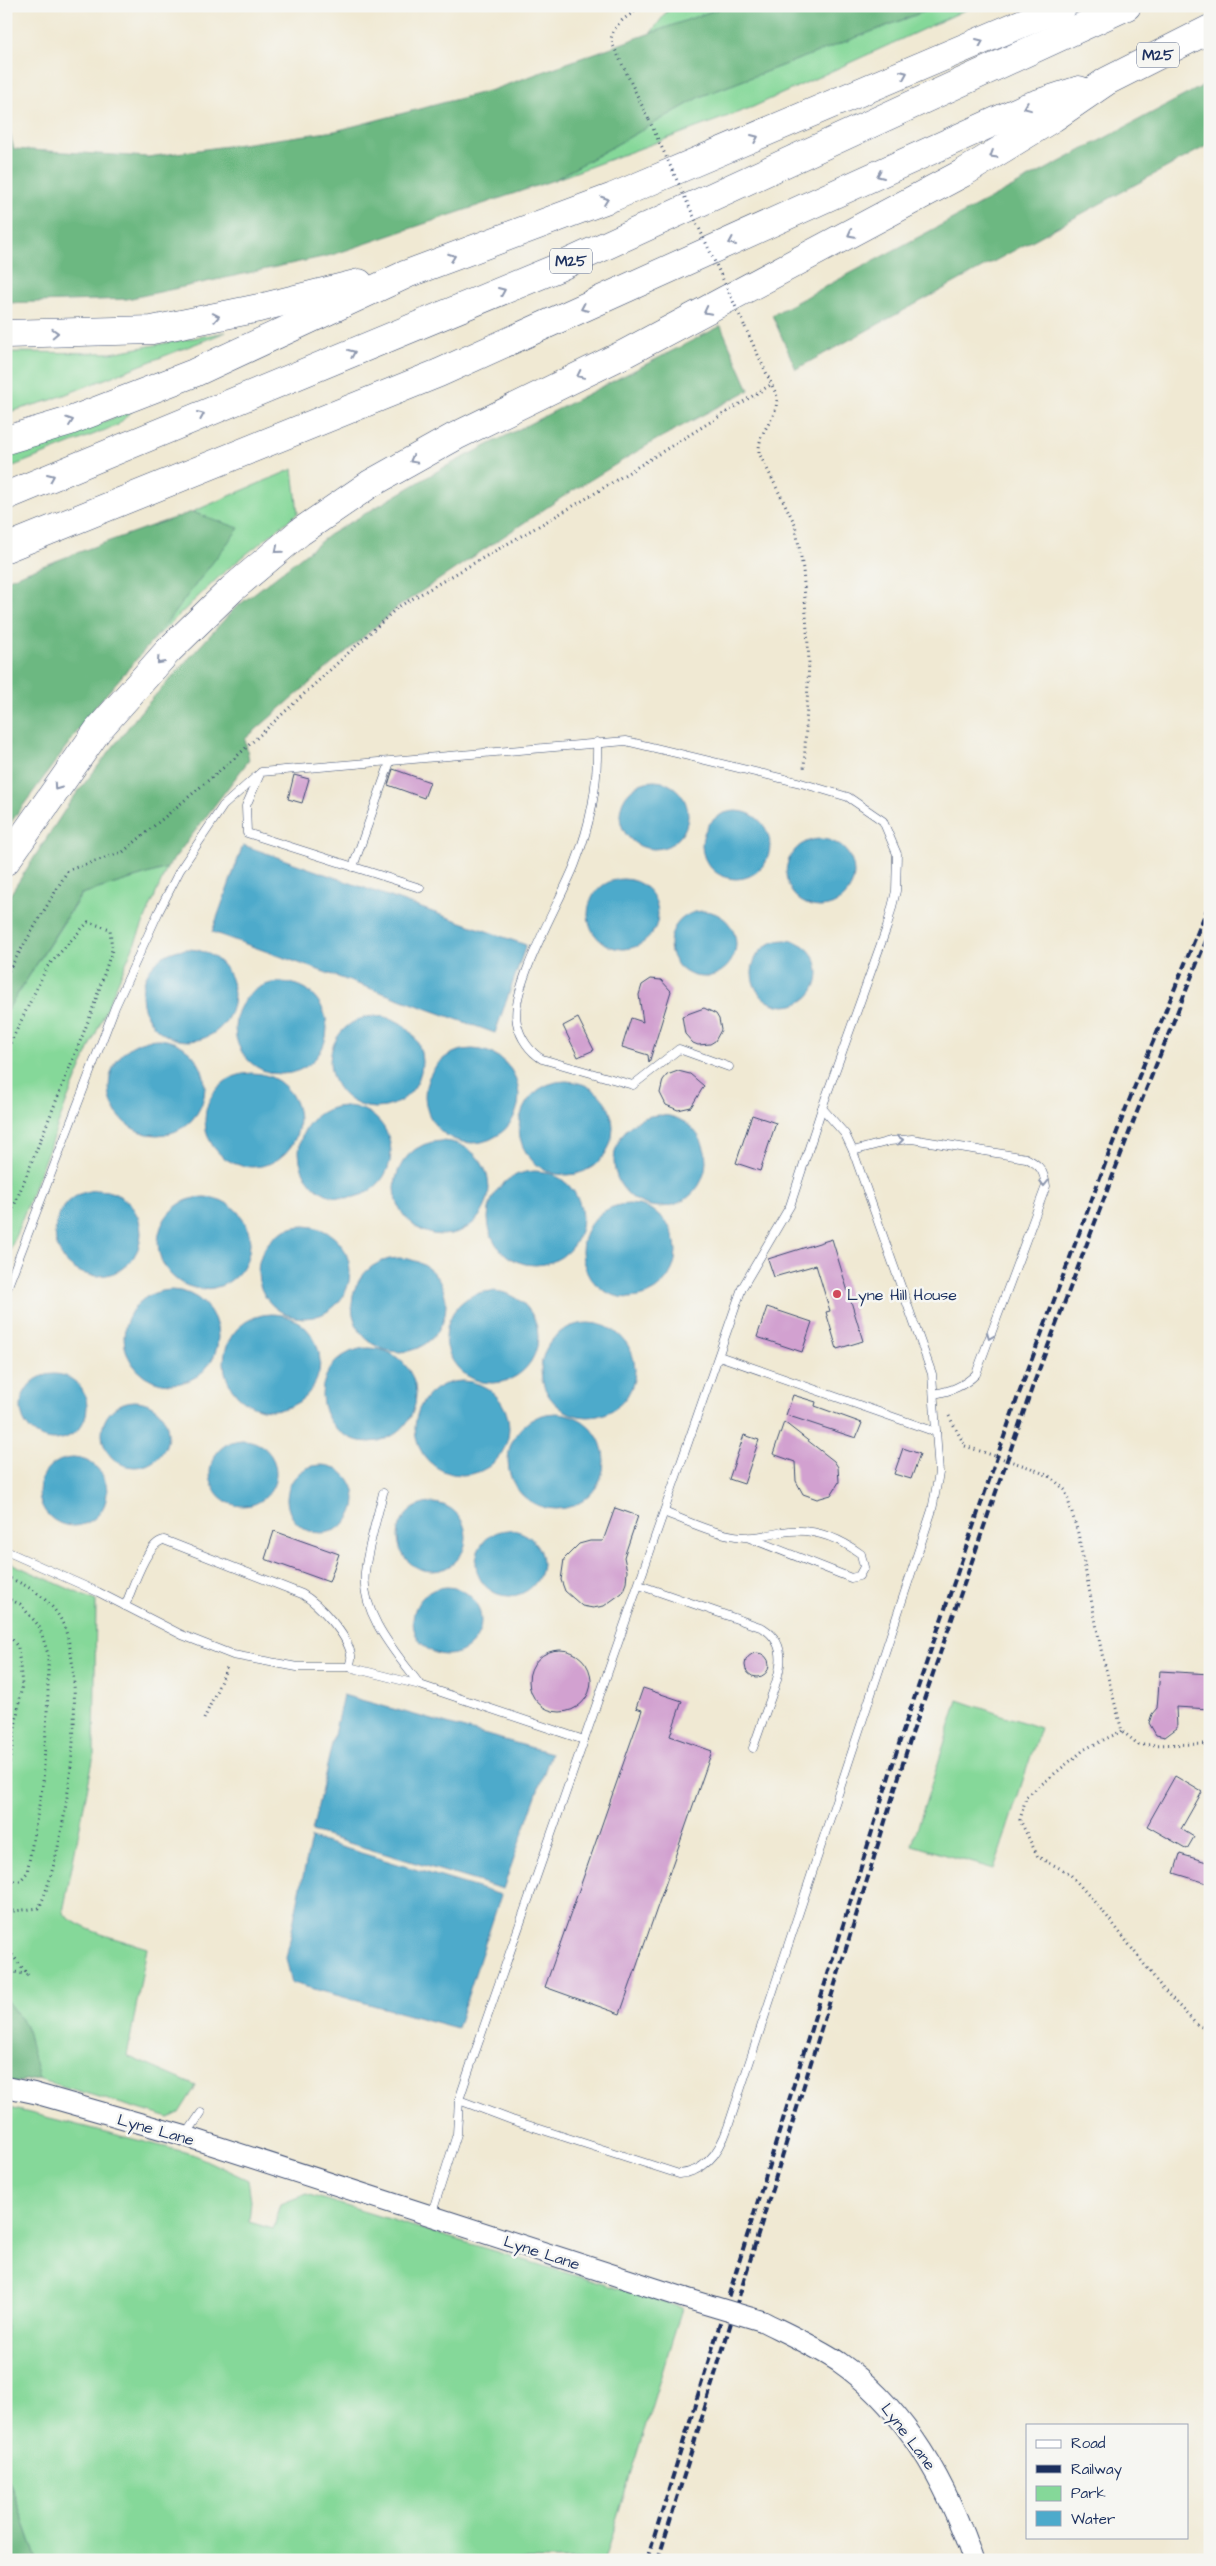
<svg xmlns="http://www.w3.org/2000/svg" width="1216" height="2566" viewBox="0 0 1216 2566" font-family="'Architects Daughter',sans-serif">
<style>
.green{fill:#85d899;stroke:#50847c}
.forest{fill:#6cb881;stroke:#447470}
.water{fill:#4daacb;stroke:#346c94}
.building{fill:#d2a1d0}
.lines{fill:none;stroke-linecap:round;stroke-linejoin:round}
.service-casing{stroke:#3b4b70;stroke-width:9}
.tertiary-casing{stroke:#3b4b70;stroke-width:22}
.motorway-casing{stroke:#3b4b70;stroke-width:29}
.path{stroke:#3b4b70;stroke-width:3;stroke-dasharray:1 4;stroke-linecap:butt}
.service{stroke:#fff;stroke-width:8}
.tertiary{stroke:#fff;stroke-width:20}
.motorway{stroke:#fff;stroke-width:28}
.rail{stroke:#1b2f5e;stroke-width:4;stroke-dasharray:8 4;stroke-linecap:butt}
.tertiary-bridge-casing{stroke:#3b4b70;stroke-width:22;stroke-linecap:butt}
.path-bridge{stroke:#3b4b70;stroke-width:3;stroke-dasharray:1 4;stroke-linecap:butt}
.tertiary-bridge{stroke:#fff;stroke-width:20}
.oneway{stroke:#8d97ae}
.poi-dot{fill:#d1495b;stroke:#f6f6f2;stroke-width:2}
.labels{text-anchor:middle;stroke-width:5;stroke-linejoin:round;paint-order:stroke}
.shield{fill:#f6f6f2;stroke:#5d6b8a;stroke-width:1}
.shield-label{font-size:15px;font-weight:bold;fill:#1b2f5e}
.poi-label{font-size:16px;fill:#1b2f5e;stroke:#f6f6f2;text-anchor:start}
.street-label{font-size:16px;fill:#1b2f5e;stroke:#f6f6f2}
</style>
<rect width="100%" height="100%" fill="#f6f6f2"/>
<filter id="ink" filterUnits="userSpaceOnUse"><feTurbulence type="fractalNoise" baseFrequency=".02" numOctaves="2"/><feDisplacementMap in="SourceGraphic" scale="10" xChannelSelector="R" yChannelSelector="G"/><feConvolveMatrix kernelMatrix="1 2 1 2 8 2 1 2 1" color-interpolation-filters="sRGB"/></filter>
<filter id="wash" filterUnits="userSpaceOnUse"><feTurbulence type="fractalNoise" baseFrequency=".0096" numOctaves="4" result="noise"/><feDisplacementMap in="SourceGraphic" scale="20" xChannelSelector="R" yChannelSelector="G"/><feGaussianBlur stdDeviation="1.12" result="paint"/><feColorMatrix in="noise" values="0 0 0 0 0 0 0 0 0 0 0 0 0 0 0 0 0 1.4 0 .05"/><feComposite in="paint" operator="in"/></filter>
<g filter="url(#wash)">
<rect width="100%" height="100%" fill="#f0e9d3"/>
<g class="green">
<path d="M671 6H726L650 34Z"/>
<path d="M939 6H974L753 107 554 180 702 96Z"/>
<path d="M226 332 51 400 6 413V352L111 353Z"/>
<path d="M132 411 118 425 6 469V454L54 440Z"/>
<path d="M293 469 298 513 224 572 154 639 238 529 192 512Z"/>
<path d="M167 868 68 1098 6 1261V1012L82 894Z"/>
<path d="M6 1561 96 1601 94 1755 63 1912C75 1930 126 1941 147 1948L127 2056 196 2086 179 2113 169 2118 18 2073 6 2029Z"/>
<path d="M958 1700 1040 1728 994 1869 912 1845Z"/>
<path d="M6 2107 193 2154 248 2180 251 2200 249 2222 273 2229 281 2204 306 2194 682 2308 604 2560H37L6 2472Z"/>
</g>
<g class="forest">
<path d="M726 6H939L702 96 554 180 332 255 127 299 6 303V120L14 149 148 157 335 131 492 90Z"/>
<path d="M1210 82V144L796 369 772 315Z"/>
<path d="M721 326 749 390 656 440 564 496 398 607 245 739 249 760 167 868 81 894 6 1012V901L70 802 141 711 234 609 329 535 441 469Z"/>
<path d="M192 512 239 528 154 639 96 706 6 829V580C68 556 129 533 192 512Z"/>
<path d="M6 2000 26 2026 39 2079 6 2084Z"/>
<path d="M6 2472 37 2560H6Z"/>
</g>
<g class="water">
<circle cx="654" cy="815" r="34"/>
<circle cx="736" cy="845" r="34"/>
<circle cx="820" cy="873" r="34"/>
<path d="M243 845 526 945 495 1033 212 932Z"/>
<circle cx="623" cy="914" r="35"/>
<circle cx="703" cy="944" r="33"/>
<circle cx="785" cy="973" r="33"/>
<circle cx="188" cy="995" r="46"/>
<circle cx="281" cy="1028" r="46"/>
<circle cx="376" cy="1062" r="46"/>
<circle cx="157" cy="1087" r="48"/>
<circle cx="472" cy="1096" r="47"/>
<circle cx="252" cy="1120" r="47"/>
<circle cx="566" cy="1128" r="47"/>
<circle cx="345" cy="1152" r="46"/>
<circle cx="660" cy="1161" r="46"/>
<circle cx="442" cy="1188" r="47"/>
<circle cx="535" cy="1218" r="47"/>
<circle cx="98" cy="1233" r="43"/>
<circle cx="204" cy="1243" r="46"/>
<circle cx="629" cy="1251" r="47"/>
<circle cx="304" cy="1272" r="46"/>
<circle cx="399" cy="1305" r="47"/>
<circle cx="171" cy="1337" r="47"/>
<circle cx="492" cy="1337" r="46"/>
<circle cx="272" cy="1362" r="48"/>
<circle cx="588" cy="1370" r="47"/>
<circle cx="369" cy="1395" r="47"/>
<circle cx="54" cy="1407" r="33"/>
<circle cx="462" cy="1428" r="47"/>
<circle cx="135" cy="1434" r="33"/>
<circle cx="556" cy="1461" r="48"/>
<circle cx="243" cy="1473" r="33"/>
<circle cx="73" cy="1492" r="34"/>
<circle cx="321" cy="1499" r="34"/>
<circle cx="432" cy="1537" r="34"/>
<circle cx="509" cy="1563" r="33"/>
<circle cx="447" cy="1621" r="34"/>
<path d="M343 1695 551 1753 503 1889 312 1832Z"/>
<path d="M311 1838 501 1895 457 2028 292 1983 286 1958Z"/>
</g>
<g id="blocks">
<g class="building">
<path d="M393 769 430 782 424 798 388 785Z"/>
<path d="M294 775 309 779 302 803 288 799Z"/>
<path d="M651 979 661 980 671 991 649 1063 648 1055 622 1047 631 1018 643 1022 639 995 642 985Z"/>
<path d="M704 1008 716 1014 719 1019 721 1030 715 1041 710 1044 698 1045 693 1043 685 1034 682 1016Z"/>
<path d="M578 1018 594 1050 578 1057 563 1026Z"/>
<path d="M678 1071 690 1074 704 1086 691 1107 678 1110 666 1105 660 1093 663 1080 667 1075Z"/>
<path d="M752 1115 776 1123 760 1171 736 1163Z"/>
<path d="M832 1239 863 1341 837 1349 826 1312 830 1311 816 1265 774 1277 768 1259Z"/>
<path d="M767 1307 812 1322 802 1352 757 1337Z"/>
<path d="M793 1395 816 1402 815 1406 862 1423 856 1438 786 1415Z"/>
<path d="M784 1422 834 1461 838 1467 839 1482 831 1495 817 1499 803 1494 796 1481 795 1462 773 1454Z"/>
<path d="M744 1435 759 1440 744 1484 729 1479Z"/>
<path d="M903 1448 920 1454 911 1479 894 1474Z"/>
<path d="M615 1508 638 1516 624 1557 627 1571 626 1583 622 1593 604 1606 593 1608 582 1606 565 1591 561 1580 564 1559 579 1544 590 1541H603Z"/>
<path d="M274 1531 339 1554 329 1582 265 1559Z"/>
<circle cx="560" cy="1681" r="31"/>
<circle cx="757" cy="1665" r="12"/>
<path d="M1160 1671 1210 1674V1709L1176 1707 1177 1728 1165 1737 1156 1735 1149 1723 1152 1714 1157 1708Z"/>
<path d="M643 1688 682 1701 670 1736 712 1751 620 2014 545 1987 642 1710 636 1708Z"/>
<path d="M1175 1776 1202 1792 1181 1829 1194 1837 1187 1849 1147 1826Z"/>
<path d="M1180 1854 1210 1863V1884L1174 1873Z"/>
</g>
</g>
</g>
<g filter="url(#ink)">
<use href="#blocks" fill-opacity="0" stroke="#3b4b70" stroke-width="1"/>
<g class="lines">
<defs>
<g id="service">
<path d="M597 742C598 786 591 823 575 864 561 901 509 987 517 1023 520 1038 530 1052 542 1059L633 1085 679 1049 729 1067"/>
<path d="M353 867 390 762"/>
<path d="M420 888 247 833 246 806 261 772 626 741 801 783 848 797 883 821 897 854 896 891 887 927 822 1108 790 1206 742 1288 473 2058 459 2100 457 2134 431 2216"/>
<path d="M853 1151 890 1141 912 1139 1026 1158C1040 1165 1044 1171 1046 1186L976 1374C964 1386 951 1391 934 1394"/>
<path d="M6 1291 115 1007 159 911 180 870 223 806 259 774"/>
<path d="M719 1356 936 1432"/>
<path d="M383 1493C377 1519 368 1546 365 1572 360 1614 397 1654 420 1685"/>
<path d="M664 1512C691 1523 716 1535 744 1537 757 1538 770 1535 782 1532 811 1527 838 1537 861 1554L864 1567 859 1576 851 1578 747 1537"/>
<path d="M6 1551 98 1592 182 1635 233 1655 297 1667H349L420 1685 584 1740"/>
<path d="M639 1585 763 1628C791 1646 779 1675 770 1700 764 1716 759 1732 753 1748"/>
<path d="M125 1606C132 1590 147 1542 164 1540L302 1594C319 1604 348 1635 351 1655 352 1659 350 1663 349 1667"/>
<path d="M459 2100 512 2120 679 2174C706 2172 720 2151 728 2127L932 1510 939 1473 932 1374 853 1151 845 1134 822 1108"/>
<path d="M186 2135 201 2113"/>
</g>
<g id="tertiary">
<path d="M6 2087 34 2093 185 2136 685 2298"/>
<path d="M762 2321C788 2334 815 2346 839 2362 906 2409 947 2483 973 2560"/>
</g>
<g id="motorway">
<path d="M6 334 152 330 259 308 359 283"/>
<path d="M6 440 70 421 194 373 407 274 613 197 1063 6"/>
<path d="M6 496 557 268 1127 6"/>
<path d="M6 548 439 373 1027 107 1079 90"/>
<path d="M6 861 98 730 168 651 232 589 300 532 370 484 456 436 624 354 963 173 1053 118 1107 81 1210 29"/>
</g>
</defs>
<use href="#service" class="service-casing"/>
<use href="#tertiary" class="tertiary-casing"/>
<use href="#motorway" class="motorway-casing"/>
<g class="path">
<path d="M643 6C629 16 612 23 611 41L649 120"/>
<path d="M745 327 777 396C778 421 758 428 759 453L795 524 803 569 809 661 804 770"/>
<path d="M6 975 68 870 123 852 235 758 398 607 587 498 772 384"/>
<path d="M6 1052 47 967 88 922 110 929 112 950 91 1014 6 1226"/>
<path d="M949 1416 965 1446"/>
<path d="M1031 1468 1051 1477 1065 1490 1078 1533 1102 1654 1122 1731 1139 1745 1210 1744"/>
<path d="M6 1577C29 1585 53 1601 63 1624 89 1683 66 1851 39 1908L6 1912"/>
<path d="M6 1598 20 1604 39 1626 48 1654V1694L43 1783 27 1873 20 1881H8L6 1878"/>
<path d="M6 1632 18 1647 22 1685 6 1783"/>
<path d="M204 1719 227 1667"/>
<path d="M1122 1731 1085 1749 1026 1797 1020 1820 1038 1857 1069 1873 1111 1921 1163 1989 1198 2026 1210 2029"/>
<path d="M6 1947 28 1975"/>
<path d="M6 1970 28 1975"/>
</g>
<use href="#service" class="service"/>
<use href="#tertiary" class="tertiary"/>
<use href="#motorway" class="motorway"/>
<g class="rail">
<path d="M647 2560 903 1731 1017 1399 1126 1108 1210 902"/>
<path d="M658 2560 911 1737 1032 1388 1137 1112 1210 931"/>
</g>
<defs>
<path id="tertiary-bridge" d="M685 2298 762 2321"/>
</defs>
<use href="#tertiary-bridge" class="tertiary-bridge-casing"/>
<g class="path-bridge">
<path d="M649 120 745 327"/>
<path d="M965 1446 1031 1468"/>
</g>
<use href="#tertiary-bridge" class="tertiary-bridge"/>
</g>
<defs><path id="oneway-chevron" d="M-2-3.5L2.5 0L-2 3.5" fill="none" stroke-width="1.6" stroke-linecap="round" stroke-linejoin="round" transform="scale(1.25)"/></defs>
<g class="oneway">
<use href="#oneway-chevron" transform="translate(980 42) rotate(-23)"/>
<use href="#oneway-chevron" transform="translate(904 74) rotate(-23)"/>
<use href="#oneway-chevron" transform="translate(1027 107) rotate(158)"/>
<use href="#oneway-chevron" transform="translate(755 138) rotate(-23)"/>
<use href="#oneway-chevron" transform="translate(993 155) rotate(149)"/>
<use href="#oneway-chevron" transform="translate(880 175) rotate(156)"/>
<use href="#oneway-chevron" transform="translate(605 200) rotate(-20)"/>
<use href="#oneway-chevron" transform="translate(851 234) rotate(152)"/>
<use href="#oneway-chevron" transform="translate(732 242) rotate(156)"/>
<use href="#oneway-chevron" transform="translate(452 257) rotate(-20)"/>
<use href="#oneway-chevron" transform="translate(502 291) rotate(-23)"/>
<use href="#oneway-chevron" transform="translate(584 308) rotate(156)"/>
<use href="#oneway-chevron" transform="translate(707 311) rotate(153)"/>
<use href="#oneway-chevron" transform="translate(216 317) rotate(-11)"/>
<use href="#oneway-chevron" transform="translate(55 333) rotate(-2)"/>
<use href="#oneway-chevron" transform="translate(352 353) rotate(-23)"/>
<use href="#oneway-chevron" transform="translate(580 375) rotate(154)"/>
<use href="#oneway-chevron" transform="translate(201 415) rotate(-23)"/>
<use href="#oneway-chevron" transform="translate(70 421) rotate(-19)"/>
<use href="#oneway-chevron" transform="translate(413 460) rotate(151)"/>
<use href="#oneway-chevron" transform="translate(51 477) rotate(-23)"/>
<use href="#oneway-chevron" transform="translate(278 550) rotate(140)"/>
<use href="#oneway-chevron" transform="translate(160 661) rotate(132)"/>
<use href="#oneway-chevron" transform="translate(57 787) rotate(125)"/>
<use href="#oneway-chevron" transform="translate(900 1140) rotate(-6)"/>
<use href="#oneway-chevron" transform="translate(1044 1183) rotate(91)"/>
<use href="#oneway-chevron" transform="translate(990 1336) rotate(111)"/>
</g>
</g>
<circle class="poi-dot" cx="837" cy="1294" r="5"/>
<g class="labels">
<g class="shield">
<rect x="1137" y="42.5" width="42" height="25" rx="4"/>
<rect x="550" y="248.5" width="42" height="25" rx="4"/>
</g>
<g class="shield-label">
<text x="1158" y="60">M25</text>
<text x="571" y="266">M25</text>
</g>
<g class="poi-label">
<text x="847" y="1300">Lyne Hill House</text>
</g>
<g class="street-label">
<text transform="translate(156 2129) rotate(16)" y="6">Lyne Lane</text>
<text transform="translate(542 2252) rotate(18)" y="6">Lyne Lane</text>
<text transform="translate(909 2436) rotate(53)" y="6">Lyne Lane</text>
</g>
</g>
<rect width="1216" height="2566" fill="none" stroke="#f6f6f2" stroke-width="25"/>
<rect x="1026" y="2424" width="162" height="115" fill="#f6f6f2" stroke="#9ea6b7"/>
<rect x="1036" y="2440" width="25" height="8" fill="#ffffff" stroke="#9ea6b7"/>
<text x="1071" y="2448" font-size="15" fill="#1b2f5e">Road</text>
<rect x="1036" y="2465" width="25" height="8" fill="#1b2f5e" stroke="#9ea6b7"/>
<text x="1071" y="2474" font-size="15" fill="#1b2f5e">Railway</text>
<rect x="1036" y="2486" width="25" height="15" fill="#85d899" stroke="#9ea6b7"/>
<text x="1071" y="2498" font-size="15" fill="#1b2f5e">Park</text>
<rect x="1036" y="2511" width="25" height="15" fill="#4daacb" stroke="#9ea6b7"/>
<text x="1071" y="2524" font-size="15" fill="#1b2f5e">Water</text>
</svg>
